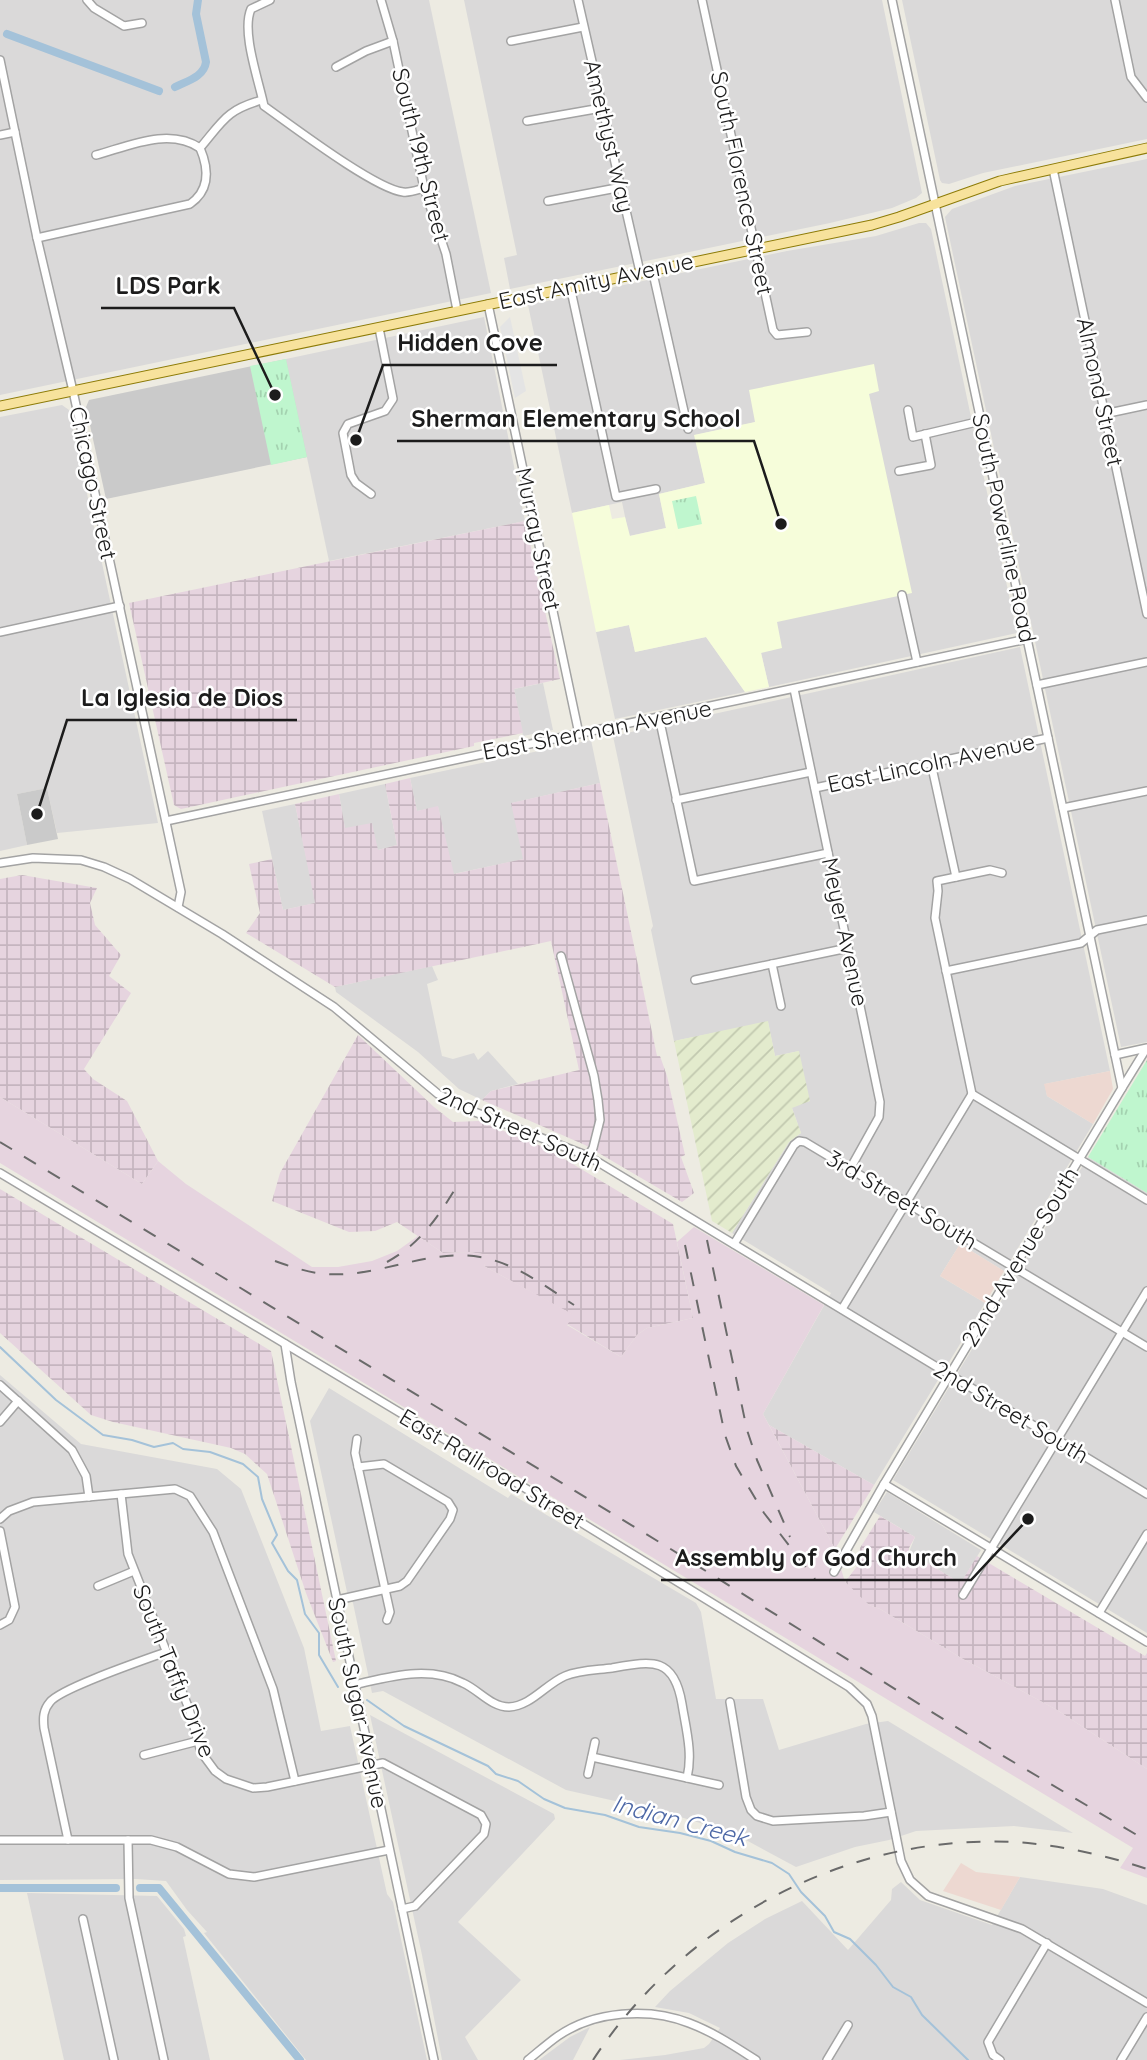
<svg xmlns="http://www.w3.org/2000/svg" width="1147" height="2060" viewBox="0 0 1147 2060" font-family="Quicksand,sans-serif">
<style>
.residential{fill:#dad9d9}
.commercial{fill:#edd8d1}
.industrial{fill:url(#industrial-grid)}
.education{fill:#f6fdda}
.religious{fill:#cacaca}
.railway{fill:#e6d4df}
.farmland{fill:url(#farmland-furrows)}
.park{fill:url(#park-tufts)}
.parking{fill:#e4e4e4}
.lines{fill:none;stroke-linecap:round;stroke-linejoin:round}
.stream{stroke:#a4c2d9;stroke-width:2}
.canal{stroke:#a4c2d9;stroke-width:8}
.minor-casing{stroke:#a3a3a3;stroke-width:10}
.major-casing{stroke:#8d7b07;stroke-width:11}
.minor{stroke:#fff;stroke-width:7}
.major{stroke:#f7e29c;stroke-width:9}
.rail{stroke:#6a6a6a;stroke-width:2;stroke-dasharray:14 14;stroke-linecap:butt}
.labels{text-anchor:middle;stroke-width:5;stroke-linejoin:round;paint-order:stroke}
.street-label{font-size:23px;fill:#1c1c1c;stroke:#fff}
.water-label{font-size:24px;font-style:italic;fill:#4d68a6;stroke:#fff}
.leader{fill:none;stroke:#1c1c1c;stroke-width:2.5}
.callout-dot{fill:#1c1c1c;stroke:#fff;stroke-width:2.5}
.callout-label{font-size:24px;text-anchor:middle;font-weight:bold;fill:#1c1c1c;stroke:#fff;stroke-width:5;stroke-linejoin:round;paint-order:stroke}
</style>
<defs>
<pattern id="industrial-grid" width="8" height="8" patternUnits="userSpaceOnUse" patternTransform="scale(1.75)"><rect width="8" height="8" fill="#e6d4df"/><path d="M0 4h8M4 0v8" fill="none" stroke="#c5b5bf"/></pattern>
<pattern id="farmland-furrows" width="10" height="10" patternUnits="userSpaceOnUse" patternTransform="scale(1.75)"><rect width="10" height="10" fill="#e3ebcd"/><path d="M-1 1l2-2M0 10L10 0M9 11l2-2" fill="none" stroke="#c2c9af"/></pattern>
<pattern id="park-tufts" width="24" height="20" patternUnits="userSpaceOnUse" patternTransform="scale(1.75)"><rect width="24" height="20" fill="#bff6ce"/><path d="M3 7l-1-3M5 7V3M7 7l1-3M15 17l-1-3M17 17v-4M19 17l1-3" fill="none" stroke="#a4d2b0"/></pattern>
</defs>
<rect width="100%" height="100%" fill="#edebe2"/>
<g class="residential">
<path d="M0 0H429L491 293 0 395Z"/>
<path d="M464 0H882L922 193 916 198 892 208 830 223 510 289 504 258 517 255Z"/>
<path d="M902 0H1147V139L983 173 949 184 942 183 940 180Z"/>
<path d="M1147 159V1042L1121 1047 945 217 952 209 1015 186Z"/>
<path d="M919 223H926L931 229 1017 633 769 687 761 652 777 622 756 422 695 435 705 483 659 494 666 528 629 536 622 502 572 513 528 305 787 251 876 236Z"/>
<path d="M484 317 525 521 329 561 286 359Z"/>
<path d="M62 405 69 410 158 823 57 833 47 788 17 794 27 845 0 851V417Z"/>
<path d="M629 625 635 652 706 637 745 692 615 719 596 632Z"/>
<path d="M1020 647 1110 1071 1045 1084 1047 1096 1093 1124 1004 1271 960 1244 940 1276 985 1303 874 1485 769 1425 763 1414 831 1293 732 1233 789 1142 801 1133 792 1108 799 1051 775 1056 768 1022 674 1041 651 930 653 926 613 736Z"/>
<path d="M543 683 553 730 523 736 514 689Z"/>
<path d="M591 740 600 783 512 803 524 859 453 874 438 807 417 811 410 778Z"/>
<path d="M385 784 397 845 378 850 345 829 339 794Z"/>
<path d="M295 804 316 903 283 910 262 811Z"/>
<path d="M432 966 438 980 427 984 442 1056 453 1059 474 1053 478 1060 488 1051 518 1084 491 1091 482 1100 459 1089 418 1052 336 992 335 987Z"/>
<path d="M1088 1157 1147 1193V1633L893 1480Z"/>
<path d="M0 1375 81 1444 217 1469 241 1489 304 1648 321 1731 350 1726 387 1894 393 1902 427 2060H306L204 1933 207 1932 187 1910 166 1881 136 1879 0 1880Z"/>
<path d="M329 1388 508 1498 511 1494 696 1603 701 1612 716 1699H763L779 1750 866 1724 888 1721 1073 1833 1014 1826 916 1831 889 1840 855 1847 796 1867 733 1833 664 1812 566 1790 383 1691 372 1693 353 1603 347 1592 310 1421Z"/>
<path d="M887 1492 981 1550 962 1581H957L909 1552 915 1537 874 1512Z"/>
<path d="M370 1715 554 1814 555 1819 458 1922 521 1980 465 2037 478 2060H442L422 1955Z"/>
<path d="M1020 1877 1103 1889 1147 1905V2060H620L665 2055 704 2048 709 2044 720 2028 689 2013 655 2007 670 1991 728 1943 765 1919 802 1901 848 1950 891 1900 892 1889 901 1882 920 1900 992 1925Z"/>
<path d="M27 1893 157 1896 184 1929 186 1936 183 1937 210 2060H64Z"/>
<path d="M590 2027 573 2060H539L570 2037Z"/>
</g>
<g class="commercial">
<path d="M1110 1071 1113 1089 1093 1124 1047 1096 1044 1084Z"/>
<path d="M960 1244 1004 1271 985 1303 940 1276Z"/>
<path d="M961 1863 976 1872 1020 1877 1001 1910 943 1891Z"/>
</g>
<g class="industrial">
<path d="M525 521 560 679 514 689 523 733 474 743V746L181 809 174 805 129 603Z"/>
<path d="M410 778 417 811 438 806 454 874 523 859 511 803 600 783 657 1056H660L667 1076 685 1155 681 1157 694 1193 682 1202 585 1145 482 1100 491 1091 579 1070 551 941 335 987 246 933 260 913 249 864 272 859 283 910 315 903 295 804 339 794 345 828 372 823 378 850 397 845 385 784Z"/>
<path d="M22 875 97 888 90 903 95 925 121 955 109 976 131 993 84 1069 93 1079 127 1101 158 1161 142 1184 0 1097V879Z"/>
<path d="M358 1035 434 1107 453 1122 479 1121 546 1148 673 1224 693 1318 647 1328 637 1335 621 1357 567 1324 573 1315 484 1266 489 1255 469 1252 443 1253 397 1222 375 1231 349 1232 272 1201 280 1173Z"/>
<path d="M0 1189 271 1351 336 1661 333 1662 306 1593 267 1474 245 1454 231 1448 113 1422 91 1415 0 1333Z"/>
<path d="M769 1425 874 1485 835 1549Z"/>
<path d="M880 1516 915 1537 909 1548V1552L957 1581H962L977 1556 1145 1656 1147 1653V1769L1057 1710 963 1659 880 1609 869 1605 859 1596 845 1582 858 1565 860 1548Z"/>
</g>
<path class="education" d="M874 364 879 391 869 394 912 593 777 622 782 648 761 653 769 687 745 692 706 637 635 652 629 625 596 632 572 513 609 505 612 519 625 517 630 536 666 528 659 494 705 483 694 435 755 422 749 390Z"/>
<g class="religious">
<path d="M286 359 307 457 106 499 86 407 89 400Z"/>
<path d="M47 788 58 839 27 845 17 794Z"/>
</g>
<path class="railway" d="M0 1097 142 1184 158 1161 186 1184 312 1267H338L372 1261 397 1251 418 1236 443 1253 469 1252 490 1255 484 1266 574 1315 567 1325 621 1357 637 1335 647 1328 693 1318 677 1242 694 1227 824 1305 763 1414 835 1549 845 1582 869 1605 880 1609 963 1659 1057 1710 1147 1769V1878L1120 1868 1133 1848 0 1163Z"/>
<path class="farmland" d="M768 1021 775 1056 799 1051 810 1101 792 1108 801 1133 789 1142 732 1233 712 1221 674 1041Z"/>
<g class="park">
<path d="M286 359 307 457 271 465 250 366Z"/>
<path d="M696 496 702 524 678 529 672 501Z"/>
<path d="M1147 1060V1193L1088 1157Z"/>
</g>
<path class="parking" d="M510 317 526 391 515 398 500 327Z"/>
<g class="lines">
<g class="stream">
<path d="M0 1347 56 1400 103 1435 132 1440 154 1447 173 1443 183 1449 210 1452 243 1464 258 1477 262 1499 277 1535 272 1543 288 1571 297 1580 305 1614 319 1633V1655L338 1687"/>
<path d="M367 1700 404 1726 488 1766 496 1774 518 1781 544 1799 565 1808 605 1815 639 1827 680 1833 711 1841 735 1852 772 1863 789 1874 801 1892 825 1916 834 1932 850 1939 876 1965 893 1987 911 1997 922 2015 968 2060"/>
</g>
<g class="canal">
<path d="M7 34 159 91"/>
<path d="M175 87C187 81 204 77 206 62L196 14 198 0"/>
<path d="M0 1888H116"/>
<path d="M140 1888H159L300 2060"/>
</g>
<defs>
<g id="minor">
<path d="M87 0 94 8 124 26 142 23"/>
<path d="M270 0 251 9C241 32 259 81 264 106 291 125 375 189 403 192 410 193 417 190 424 188"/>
<path d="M381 0 393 41 424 188 446 254 457 310"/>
<path d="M578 0 640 272"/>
<path d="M702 0 773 330 777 335 807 332"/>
<path d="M1115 0 1131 77 1147 98"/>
<path d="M511 41 583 27"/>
<path d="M0 60 37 238 73 391 181 892 178 907"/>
<path d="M336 67 366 51 393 41"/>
<path d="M527 121 601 108"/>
<path d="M0 135 15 132"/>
<path d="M200 148C223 121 226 110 262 100"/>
<path d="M96 155C129 146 169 127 200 148"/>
<path d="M1053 169 1147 614"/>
<path d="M548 201 622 187"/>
<path d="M37 238 190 204C210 190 209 169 200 148"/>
<path d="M652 269 688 429"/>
<path d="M570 286 616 497 656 489"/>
<path d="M488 304 579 734"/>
<path d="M908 410 913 437 981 421"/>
<path d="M1104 414 1147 405"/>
<path d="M899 471 931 465 925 434"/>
<path d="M371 494 356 483 351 475 343 433 348 424 385 411 393 399 379 328"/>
<path d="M902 595 917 662"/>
<path d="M0 632 120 606"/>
<path d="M1037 685 1147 662"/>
<path d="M794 689 880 1102 879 1117 850 1169"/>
<path d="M659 717 694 881 828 853"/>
<path d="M931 763 956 877"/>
<path d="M815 788 1048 738"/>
<path d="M676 800 811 772"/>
<path d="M1063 808 1147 791"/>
<path d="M166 821 1027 639"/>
<path d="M0 863 33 858 81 860 104 867 130 879 222 934 334 1007 438 1094 467 1109 588 1156 1147 1494"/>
<path d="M561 956 594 1076 598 1100 600 1120 593 1148 588 1156"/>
<path d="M772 964 781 1006"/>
<path d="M946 971 1081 943 1097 930 1147 920"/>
<path d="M695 980 848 948"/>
<path d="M1115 1055 1147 1048"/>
<path d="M1122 1088 1146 1049"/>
<path d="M972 1094 935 918 938 891 937 881 990 870 1002 873"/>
<path d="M972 1094 1147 1200"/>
<path d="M0 1173 489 1466 849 1687 867 1704 872 1716 901 1861 910 1880 928 1896 1022 1929 1147 2003"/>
<path d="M734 1244 794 1145 799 1141 805 1142 1147 1347"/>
<path d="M842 1309 972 1094"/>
<path d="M285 1344 291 1382 434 2060"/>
<path d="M0 1385 72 1450 86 1476 89 1497"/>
<path d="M0 1422 18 1401"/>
<path d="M357 1439 355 1453 390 1612 387 1620"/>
<path d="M884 1484 1147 1642"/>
<path d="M121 1494 128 1554 189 1709 201 1752 215 1771 226 1779 253 1788 267 1787 383 1763 481 1815 486 1824 484 1834 415 1906 402 1909"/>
<path d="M0 1519 9 1511 33 1502 175 1489 190 1496 213 1532 273 1689 295 1781"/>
<path d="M0 1531 15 1607 9 1620 0 1625"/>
<path d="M834 1572 884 1484 1122 1088 892 0"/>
<path d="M98 1586 134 1571"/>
<path d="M963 1595 1147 1291"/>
<path d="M337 1600 400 1586 407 1581 450 1519 453 1510 448 1502 384 1464 358 1467"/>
<path d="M1099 1613 1147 1534"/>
<path d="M353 1685C390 1677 428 1665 463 1683 479 1690 491 1707 509 1707 531 1706 546 1684 565 1676 579 1670 597 1670 612 1668 652 1661 674 1656 682 1704 686 1729 693 1753 687 1778"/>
<path d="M730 1702 746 1797 751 1810 757 1816 773 1821 864 1816 891 1812"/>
<path d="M144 1755 198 1741"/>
<path d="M592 1757 719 1785"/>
<path d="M588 1774 595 1742"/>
<path d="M0 1840H151L177 1847 229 1874 254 1877 389 1850"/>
<path d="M68 1840 44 1728C43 1718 43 1710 50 1702 61 1688 144 1660 166 1652"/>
<path d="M128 1840 129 1898 164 2060"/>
<path d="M83 1919 114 2060"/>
<path d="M528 2060C538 2052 548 2043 558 2036 594 2011 649 2007 689 2023 713 2032 734 2046 756 2060"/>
<path d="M827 2060 848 2025"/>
<path d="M1000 2060 993 2055 988 2042 1047 1943"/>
<path d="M1121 2060 1147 2017"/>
</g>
<path id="major" d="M0 406 872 225 899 217 1000 181 1147 148"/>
</defs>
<use href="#minor" class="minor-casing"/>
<use href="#major" class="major-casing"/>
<use href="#minor" class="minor"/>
<use href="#major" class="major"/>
<g class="rail">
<path d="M0 1142 669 1548 988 1747 1147 1841"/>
<path d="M707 1240 747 1430 757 1460 790 1537"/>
<path d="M685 1245 725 1435 736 1466 764 1513 815 1579"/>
<path d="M275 1261C292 1267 309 1273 327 1274 378 1278 428 1248 480 1257 515 1263 545 1286 574 1305"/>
<path d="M387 1262C422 1243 440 1214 460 1181"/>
<path d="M593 2060C687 1917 856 1829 1028 1843 1068 1847 1108 1856 1147 1869"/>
</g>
</g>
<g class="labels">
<g class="street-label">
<text transform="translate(609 136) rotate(77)" y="8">Amethyst Way</text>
<text transform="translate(421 155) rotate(76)" y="8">South 19th Street</text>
<text transform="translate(742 183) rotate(78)" y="8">South Florence Street</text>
<text transform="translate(596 281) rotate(-12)" y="8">East Amity Avenue</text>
<text transform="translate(1100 392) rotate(78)" y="8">Almond Street</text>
<text transform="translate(93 483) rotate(78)" y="8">Chicago Street</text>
<text transform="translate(1004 528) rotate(78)" y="8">South Powerline Road</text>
<text transform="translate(538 539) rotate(78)" y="8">Murray Street</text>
<text transform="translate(597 730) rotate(-11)" y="8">East Sherman Avenue</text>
<text transform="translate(931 763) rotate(-12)" y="8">East Lincoln Avenue</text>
<text transform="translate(845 932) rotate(78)" y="8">Meyer Avenue</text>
<text transform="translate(520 1129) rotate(24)" y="8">2nd Street South</text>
<text transform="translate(902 1200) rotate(31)" y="8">3rd Street South</text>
<text transform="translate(1020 1257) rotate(-59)" y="8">22nd Avenue South</text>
<text transform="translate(1011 1412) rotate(31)" y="8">2nd Street South</text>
<text transform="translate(492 1469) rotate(31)" y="8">East Railroad Street</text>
<text transform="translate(174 1671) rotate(68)" y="8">South Taffy Drive</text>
<text transform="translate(358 1703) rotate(78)" y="8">South Sugar Avenue</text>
</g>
<g class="water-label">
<text transform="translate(680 1821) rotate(15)" y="8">Indian Creek</text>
</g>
</g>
<path class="leader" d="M275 395L234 308H101M356 440L383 365H557M781 524L754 441H397M37 814L67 720H297M1028 1519L971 1580H661"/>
<g class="callout-dot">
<circle cx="275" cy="395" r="7"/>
<circle cx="356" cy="440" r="7"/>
<circle cx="781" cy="524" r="7"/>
<circle cx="37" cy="814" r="7"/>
<circle cx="1028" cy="1519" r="7"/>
</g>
<g class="callout-label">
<text x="168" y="294">LDS Park</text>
<text x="470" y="351">Hidden Cove</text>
<text x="576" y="427">Sherman Elementary School</text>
<text x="182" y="706">La Iglesia de Dios</text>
<text x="816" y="1566">Assembly of God Church</text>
</g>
</svg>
